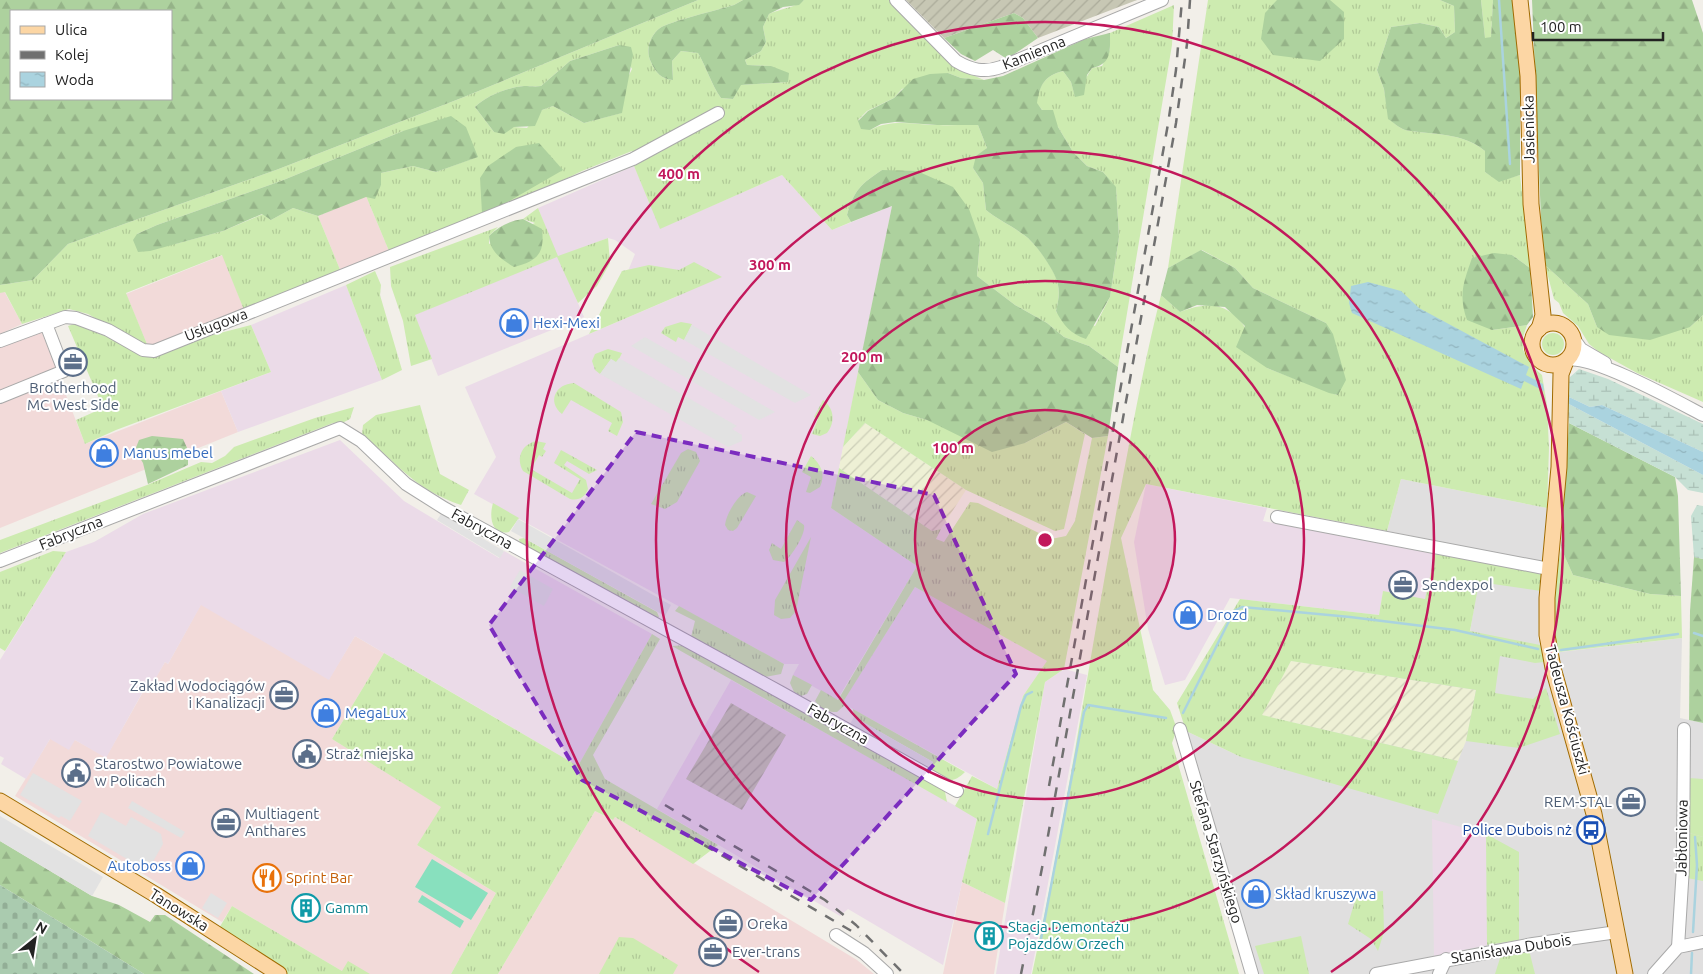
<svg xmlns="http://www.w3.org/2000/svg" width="1703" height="974" viewBox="0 0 1703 974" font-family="Ubuntu,sans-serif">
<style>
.residential{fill:#e0dfdf}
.commercial{fill:#f2dad9}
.industrial{fill:#ebdbe8}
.construction{fill:url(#construction-furrows)}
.farmland{fill:url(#farmland-furrows)}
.grass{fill:url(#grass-tufts);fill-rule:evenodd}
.forest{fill:url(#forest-firs);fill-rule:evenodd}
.wetland{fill:url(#wetland-marsh)}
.cemetery{fill:url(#cemetery-stones)}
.garden{fill:#cdebb0}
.pitch{fill:#88e0be}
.parking{fill:#e2e2e2}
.water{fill:url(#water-ripples)}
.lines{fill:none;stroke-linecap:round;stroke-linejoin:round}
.stream{stroke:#aad3df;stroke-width:2.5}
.minor-casing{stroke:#a9a9a9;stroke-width:14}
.major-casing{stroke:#a06b00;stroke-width:17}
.minor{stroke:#fff;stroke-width:12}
.major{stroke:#fcd6a4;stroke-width:15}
.rail{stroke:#707070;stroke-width:2.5;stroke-dasharray:10 10;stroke-linecap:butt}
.marked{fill:#7b2cbf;fill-opacity:0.2;stroke:#7b2cbf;stroke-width:4;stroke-dasharray:10 6;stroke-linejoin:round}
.ring{fill:none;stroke:#c2185b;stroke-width:2.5}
.labels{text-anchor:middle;stroke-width:4;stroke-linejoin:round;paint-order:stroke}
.street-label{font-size:15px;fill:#222;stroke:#fff}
.shop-label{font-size:15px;fill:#366cbe;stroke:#fff;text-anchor:start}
.service-label{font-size:15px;fill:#4e5e75;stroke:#fff;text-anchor:start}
.transit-label{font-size:15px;fill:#164399;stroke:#fff;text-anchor:end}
.food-label{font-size:15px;fill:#c56008;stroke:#fff;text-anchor:start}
.culture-label{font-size:15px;fill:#0d838f;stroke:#fff;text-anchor:start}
.centre{fill:#c2185b;stroke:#fff;stroke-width:2.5}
.ring-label{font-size:15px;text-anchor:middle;font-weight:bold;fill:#c2185b;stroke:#fff;stroke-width:4;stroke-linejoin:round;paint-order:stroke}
</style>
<defs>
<pattern id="construction-furrows" width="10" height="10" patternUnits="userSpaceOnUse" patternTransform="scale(1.25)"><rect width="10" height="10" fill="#c7c7b4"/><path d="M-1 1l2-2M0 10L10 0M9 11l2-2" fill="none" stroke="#abab9a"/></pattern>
<pattern id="farmland-furrows" width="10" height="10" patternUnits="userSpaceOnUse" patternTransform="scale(1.25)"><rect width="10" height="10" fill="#eef0d5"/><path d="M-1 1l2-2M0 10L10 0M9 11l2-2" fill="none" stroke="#ccceb7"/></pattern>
<pattern id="grass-tufts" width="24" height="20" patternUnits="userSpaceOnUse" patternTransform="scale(1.25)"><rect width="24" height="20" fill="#cdebb0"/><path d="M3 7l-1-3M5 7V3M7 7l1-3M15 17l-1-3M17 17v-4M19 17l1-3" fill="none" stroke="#b0c997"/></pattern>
<pattern id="forest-firs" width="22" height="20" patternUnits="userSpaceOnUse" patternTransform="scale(1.25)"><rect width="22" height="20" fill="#add19e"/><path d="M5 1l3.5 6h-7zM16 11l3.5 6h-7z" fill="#95b388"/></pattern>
<pattern id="wetland-marsh" width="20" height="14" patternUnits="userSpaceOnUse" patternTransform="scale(1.25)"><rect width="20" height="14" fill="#c6e0d4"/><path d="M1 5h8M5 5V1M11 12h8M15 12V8" fill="none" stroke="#aac0b6"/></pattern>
<pattern id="cemetery-stones" width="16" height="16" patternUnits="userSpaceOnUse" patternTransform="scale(1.25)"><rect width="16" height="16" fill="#aacbaf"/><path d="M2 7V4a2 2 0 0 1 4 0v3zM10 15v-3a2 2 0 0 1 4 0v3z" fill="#92ae96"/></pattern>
<pattern id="water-ripples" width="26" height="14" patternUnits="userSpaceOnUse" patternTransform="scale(1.25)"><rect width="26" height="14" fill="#aad3df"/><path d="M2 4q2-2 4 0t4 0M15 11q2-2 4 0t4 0" fill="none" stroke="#92b5bf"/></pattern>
</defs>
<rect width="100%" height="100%" fill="#f2efe9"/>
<path class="residential" d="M1401 479 1547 508 1539 597 1538 638 1543 654 1682 638 1680 718 1703 723V974H1246L1186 731 1241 757 1470 632 1483 550 1387 531Z"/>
<g class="commercial">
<path d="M366 196 389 251 341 272 318 216Z"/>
<path d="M223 255 244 310 149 349 126 294Z"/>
<path d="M4 291 22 324 0 334V293Z"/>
<path d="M41 331 57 369 0 392V347Z"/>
<path d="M59 377 85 444 221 391 238 432 0 528V402Z"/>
<path d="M201 604 329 679 355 636 384 653 332 739 442 807 417 845 496 893 451 974H347L232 906 222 922 15 796 50 739 75 740 106 757 147 685 150 687 165 662 168 664Z"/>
<path d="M595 811 612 820 615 817 764 904 857 960 874 974H498Z"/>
<path d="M962 882 1005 903 994 974H943Z"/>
</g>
<g class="industrial">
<path d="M634 166 661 228 782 175 832 230 892 206 831 508 917 566 837 700 793 675 799 664H784L474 494 496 457 465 387 678 296 628 271 635 254 615 240 608 238 558 257 584 317 487 356 438 376 414 315 557 256 538 208Z"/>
<path d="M346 285 382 380 238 432 221 391 271 372 251 325Z"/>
<path d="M340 440 404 501 499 558 504 551 652 634 578 766 355 636 329 680 201 605 168 664 165 662 150 688 146 686 106 758 75 740 69 750 50 739 26 779 1 764 4 758 0 756V660L66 552 94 542 143 514Z"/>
<path d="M1146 484 1267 508 1263 521 1435 554 1425 600 1383 592 1379 615 1230 598 1185 680 1165 685 1148 629 1134 542Z"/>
<path d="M915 587 1048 661 1023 696 997 789 842 703Z"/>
<path d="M1064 669 1087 675 1031 974H996L1045 682Z"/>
<path d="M731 680 977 818 943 965 848 909 840 916 657 809Z"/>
<path d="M1432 819 1486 834 1487 945 1434 956Z"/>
</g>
<g class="construction">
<path d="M906 0H1137L1038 38 1023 18 1014 13 944 38Z"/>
<path d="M731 703 786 735 742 810 686 779Z"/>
</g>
<g class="farmland">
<path d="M865 423 966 490 941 529 932 531 839 468 843 447Z"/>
<path d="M1291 661 1476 690 1466 741 1458 761 1261 715Z"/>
</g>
<g class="grass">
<path d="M698 0H743L734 5C721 9 668 22 660 28 650 35 645 51 651 62 656 73 661 79 673 80L672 61 681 51 698 53C707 68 711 84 721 98L733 99 740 85 788 82 771 66 747 65 745 60 761 51 766 42 763 27 769 14C779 9 797 7 804 0H891L959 69 984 80 961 78 948 73 902 89 894 98 867 111 858 120 870 130C893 118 914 125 939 125 952 126 965 124 978 125L987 148 973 168 983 183 986 210C998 220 1011 225 1024 235 1035 242 1057 272 1058 285 1060 294 1058 302 1056 312L1095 326 1110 297 1119 237 1116 188 1103 172 1087 166 1073 152 1058 127 1036 103C1040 85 1044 76 1063 71L1071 82 1075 96 1092 68 1102 66 1110 49V33L1174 5 1172 45 1118 367 1089 346 1064 337 1047 323 1015 305 977 276 980 240 882 170C861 184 854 190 847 215L851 222 832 230 782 175 660 229 634 166 632 151 582 171 532 195 389 251 366 196 381 185V173L413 166 436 172 477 157 403 131 281 181 157 225 137 234 175 244 223 231 263 214 271 220 293 208 318 216 341 272 244 310 222 255 126 293 149 349 88 314 69 309 22 324 5 292 0 293V285L33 280 68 244 276 170 464 97ZM619 45 632 69 627 79 621 113 584 123 553 106 542 110 527 128 514 127 494 132 475 107C486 96 509 87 524 86 530 86 535 87 541 86L570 61Z"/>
<path d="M1208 0H1440L1454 6 1455 32 1446 38 1439 27 1420 23 1391 27 1377 70 1384 89 1389 119C1393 122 1399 128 1405 130 1432 135 1463 132 1485 151V172L1499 181 1520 175 1530 268 1512 255 1492 330 1527 325 1523 337V350L1532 366 1542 375 1547 405 1549 448 1547 508 1401 479 1387 531 1146 484 1121 538 1153 690 1170 710 1177 729 1172 743 1239 974H1032C1070 801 1094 624 1128 450 1138 398 1148 346 1161 295L1180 312C1234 290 1246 327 1267 368L1337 395 1326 323 1253 288 1235 268 1202 250 1168 268Z"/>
<path d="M1481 0H1493L1491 37 1485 39Z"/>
<path d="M538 208 558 256 608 238 610 263 597 286 578 303 557 257 415 315 432 359 411 366 403 321 391 286 390 267 498 227 489 236V244L535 223 523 219Z"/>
<path d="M694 262 722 277 589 334 622 271 649 265 679 270Z"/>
<path d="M1545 265 1588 304 1597 327H1690L1703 315V402L1637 373 1599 352 1589 344 1578 326 1563 313 1559 303 1554 299Z"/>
<path d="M375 271 381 285 380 295 402 370 382 380 346 285Z"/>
<path d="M681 322 692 324 684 340 678 337 676 342 661 333 665 327Z"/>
<path d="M74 324 118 341 148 357 193 340 251 325 271 372 116 430 85 444 76 420 103 408 68 326Z"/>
<circle cx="1553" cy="344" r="11"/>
<path d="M608 349 622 353 617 363 611 359 600 374 595 370 592 361 595 354Z"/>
<path d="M858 372 878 400 903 413 927 420 1025 443 1066 422 1085 434 1064 529 1055 531 966 490 865 423 843 447Z"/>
<path d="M574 383 621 412 623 422 617 436 608 431 612 423 571 400 562 414C547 402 555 384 574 383Z"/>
<path d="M823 400C834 408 836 422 827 433L820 436 812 434 818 419 814 417Z"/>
<path d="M420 405 440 474 469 490 461 505C414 489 398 464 362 434L363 425 376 415Z"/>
<path d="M354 407 350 419 344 422 333 423 0 553V540L147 485 201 462 212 463 225 456 234 447 315 418Z"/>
<path d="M1108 436 1064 669 1045 682 1005 903 962 882 977 819 955 806 972 776 997 789 1023 696 1047 661 915 587 843 702 845 705 837 712C827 712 821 710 815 701L821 690 838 700 917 566 831 508 839 468 932 531 941 529 936 539 944 542 970 502 978 503 1051 539 1066 536 1075 521 1092 438Z"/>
<path d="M536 441 546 443 543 449 546 451 542 457 539 455 531 469 572 493 580 479 554 463 561 450 597 470 589 474 567 461 564 465 586 480 588 489C585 497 579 501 570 499L523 471C516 458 521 445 536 441Z"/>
<path d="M688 449 696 452 700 461 677 502 665 509 651 504 681 453Z"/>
<path d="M811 456C821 464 826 474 820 487L810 493 806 492 811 477 802 472Z"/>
<path d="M747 492 756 496 737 528 733 531 728 530 725 525C726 515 737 495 747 492Z"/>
<path d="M493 503 519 518 509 532C491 536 489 516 493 503Z"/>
<path d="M797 520 804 525C806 534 792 556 784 562L773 560 769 550 772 543 781 549Z"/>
<path d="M811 537 796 611 790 618 781 619 774 615 775 600Z"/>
<path d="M524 538 657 612 659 617 657 618 520 543 519 539Z"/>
<path d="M1561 548 1573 575 1650 594 1681 596 1682 638 1558 652C1549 616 1555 584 1561 548Z"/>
<path d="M53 551 66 552 5 651 0 648V572Z"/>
<path d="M1435 554 1542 573 1541 591 1479 582 1470 631 1540 645 1544 662 1535 663 1500 656 1495 693 1533 699 1546 688 1560 734 1519 748 1466 741 1476 690 1291 661 1262 715 1458 761 1438 814 1241 757 1186 731 1177 703 1240 599 1379 615 1383 591 1425 599Z"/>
<path d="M679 606 784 664 781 674 765 677 691 637 695 621 675 611Z"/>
<path d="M652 634 660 639 593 755 605 779 718 845 693 864 615 817 613 820 595 811 498 974H451L496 893 417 845 441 807 332 739 384 653 578 766Z"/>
<path d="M687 645 938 785 945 792 947 802 672 646Z"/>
<path d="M793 675 812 685 807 694 801 696 794 692 790 683Z"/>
<path d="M853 709 965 772C950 787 944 778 929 769L933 762 854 717Z"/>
<path d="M1686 832 1703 837V881L1687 878Z"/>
<path d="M1486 834 1519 852V940L1487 945Z"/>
<path d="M1383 891 1384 932 1378 951 1371 939 1348 924 1357 894Z"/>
<path d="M232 906 342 971 348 961 370 974H286L218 930Z"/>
<path d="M1301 936 1309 974H1264L1255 946Z"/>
<path d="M619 937 633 938 678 965 673 974H599Z"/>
<path d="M1529 950 1535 974H1495L1501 955Z"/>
</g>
<g class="forest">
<path d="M0 0H698L464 97 276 170 68 244 33 280 0 285ZM11 11H171V99H11Z"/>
<path d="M743 0H804L799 5 783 7 769 14 763 27 766 42 761 51 745 60 747 65 771 66 789 73 788 82 741 85 733 99 721 98C711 84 707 68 698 53L681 51 672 61 673 80C661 79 656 73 651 62 645 51 650 35 660 28 668 22 721 9 734 5Z"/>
<path d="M1277 0H1330L1344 12V39L1320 61 1273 55 1261 39 1265 13Z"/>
<path d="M1440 0H1481L1485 38 1491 37 1493 0H1513L1520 67V175L1499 182 1485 172V151C1463 132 1432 135 1405 130 1399 128 1393 122 1388 119L1384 89 1377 70 1391 27 1420 23 1439 27 1446 38 1455 32 1454 6Z"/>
<path d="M1532 0H1692L1703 33V315L1690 327 1650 340 1609 335 1597 327 1588 304 1545 265 1541 219Z"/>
<path d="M1014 13 1023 18 1038 38 1007 59 993 50 975 61 961 54 944 38Z"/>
<path d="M1110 33C1110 51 1112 64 1092 68L1087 75 1084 95 1075 97 1071 82 1063 71C1044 76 1040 85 1037 103L1042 110H1053L1058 127 1073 152 1087 166 1103 172 1116 187 1119 237 1110 297 1086 339C1071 334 1063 325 1056 311 1058 302 1060 294 1058 285 1056 272 1035 242 1024 235 1011 225 998 220 986 210L983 183 973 168 976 156 987 148 978 125H937L895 122 881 124 870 130 861 129 858 121 868 111 894 98 913 79 930 74 948 73 961 78 984 80 1003 76 1085 39Z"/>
<path d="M619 45 631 47 633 55 622 113 584 123 553 106 542 110 535 126 514 127 504 134 494 132 475 107C486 96 509 87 524 86 530 86 535 87 541 86L570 61Z"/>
<path d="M451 116 466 127 478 157 436 172 413 166 381 173V185L375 199 366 197 318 216 293 208 271 220 262 214 223 231 150 251 138 252 133 240 137 234 157 225 281 181 403 131Z"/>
<path d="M539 143 563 170 497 208 482 213 480 178 488 166 516 147Z"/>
<path d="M882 170 917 171 953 187 969 209 980 240 977 276 1015 305 1047 323 1064 337 1089 346 1118 367 1108 436 1092 438 1066 422 1025 443 992 452 927 420 903 413 878 400 858 372 892 206 851 222 847 215C854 190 861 184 882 170Z"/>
<path d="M523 219 542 229C545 254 537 261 514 267 501 259 490 252 489 236 499 226 509 221 523 219Z"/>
<path d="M1201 250 1235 268 1253 288 1326 323 1333 334 1346 380 1338 395 1329 393 1267 368 1236 347 1245 326 1225 307 1197 305 1180 312 1161 295 1168 268Z"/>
<path d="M1494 253 1512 255 1530 268 1533 317 1527 325 1492 330 1467 320C1458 295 1464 281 1472 258Z"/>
<path d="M1569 423 1675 477 1678 496 1681 596 1650 594 1573 575 1561 548Z"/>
<path d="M152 436 183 439 188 450V465L148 484 143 463 135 450 139 440Z"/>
<path d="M1694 557 1703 559V723L1689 720 1690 611Z"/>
<path d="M0 841 92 896 119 905 150 922 155 915H165L254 974H144L0 885Z"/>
</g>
<g class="wetland">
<path d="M1579 369 1608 379 1703 424V452L1602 405 1590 407 1567 396 1570 377Z"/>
<path d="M1567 403 1703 475V493L1688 490 1675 477 1569 423Z"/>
<path d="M1697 505 1703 506V559L1694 557 1691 516Z"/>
</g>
<path class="cemetery" d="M0 885 144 974H0Z"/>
<path class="garden" d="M1689 778 1703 779V837L1686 832Z"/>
<g class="pitch">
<path d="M432 859 488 893 471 920 415 887Z"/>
<path d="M422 895 464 921 460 928 418 902Z"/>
</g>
<g class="parking">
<path d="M692 325 811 395 795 403 684 340Z"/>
<path d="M645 337 775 412 759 420 631 346Z"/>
<path d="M619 358 737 426 732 429 742 435V441L728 447 600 374 611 359 616 362Z"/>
<path d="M441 514 504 551 500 558 437 520Z"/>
<path d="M518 519 671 605 665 616 511 531Z"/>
<path d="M520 570 553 589 544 606 510 587Z"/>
<path d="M854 717 933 762 929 769 850 724Z"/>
<path d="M33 773 82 801 70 821 61 816 59 818 20 795Z"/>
<path d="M132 801 185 832 181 838 128 808Z"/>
<path d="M101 812 126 826 131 817 161 834 163 844 151 865H137L88 836Z"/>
<path d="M0 816 103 877 92 896 0 841Z"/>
<path d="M211 893 227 903 218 918 202 908Z"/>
</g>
<g class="water">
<path d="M1368 282 1401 291 1419 308 1529 367 1526 375 1543 384 1544 391 1524 381 1521 389 1352 313 1349 303 1351 286Z"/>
<path d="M1567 396 1590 407 1602 405 1703 452V475L1567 403Z"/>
</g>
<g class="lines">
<g class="stream">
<path d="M1499 0 1510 164"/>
<path d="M1694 633 1703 636"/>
<path d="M1561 650 1678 634"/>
<path d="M1183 713 1234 611 1242 607 1350 617 1455 630 1538 649"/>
<path d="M988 834 1021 706 1026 695 1032 692"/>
<path d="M1693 932 1697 865 1695 837"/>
<path d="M1041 939 1084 712 1088 705 1166 718"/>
<path d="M1691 974 1692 953"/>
</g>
<defs>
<g id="minor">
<path d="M896 0 956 61C971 70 984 73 1001 67L1162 0"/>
<path d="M46 324 65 317 76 318 108 330 143 350 154 351 633 159 718 113"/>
<path d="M1574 339 1581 349 1605 363"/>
<path d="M0 341 46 324 64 371 0 397"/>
<path d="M1567 360C1592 354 1678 402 1703 415"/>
<path d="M1277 517 1549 569"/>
<path d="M0 561 340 428 361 441 406 484 444 508 780 692 957 791"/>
<path d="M1180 729 1252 974"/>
<path d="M836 935 864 953 887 974"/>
<path d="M1678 947 1683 867 1684 729"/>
<path d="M1376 974 1533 944 1617 932"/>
<path d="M1439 974 1446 959"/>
<path d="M1654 974 1678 947 1703 942"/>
</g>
<g id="major">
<path d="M1520 0 1528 76 1531 204 1543 315 1539 329"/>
<circle cx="1553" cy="344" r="21"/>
<path d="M1566 361 1561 374 1559 467 1547 598V635L1553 668 1594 814 1625 974"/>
<path d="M0 801 156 895 279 974"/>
</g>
</defs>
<use href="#minor" class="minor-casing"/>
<use href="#major" class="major-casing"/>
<use href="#minor" class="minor"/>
<use href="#major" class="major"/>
<g class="rail">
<path d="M1049 786 1168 124 1176 70 1182 0"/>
<path d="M665 805 825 900 856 925 904 974"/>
<path d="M687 835 860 936"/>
<path d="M1021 974 1044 858 1176 123 1187 44 1190 0"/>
</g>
</g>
<path class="marked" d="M636 432 934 495 1016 674 811 900 582 780 489 625Z"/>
<circle cx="1045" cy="540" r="130" fill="#c2185b" fill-opacity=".12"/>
<g class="ring">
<circle cx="1045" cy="540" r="130"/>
<circle cx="1045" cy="540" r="259"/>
<circle cx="1045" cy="540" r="389"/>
<path d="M759 972A518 518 0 1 1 1331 972"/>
</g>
<defs>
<symbol id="shop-ring" viewBox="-11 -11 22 22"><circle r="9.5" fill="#fff" stroke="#3f7fe0" stroke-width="1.5"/><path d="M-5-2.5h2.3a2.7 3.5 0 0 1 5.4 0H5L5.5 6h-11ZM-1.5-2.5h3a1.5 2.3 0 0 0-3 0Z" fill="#3f7fe0"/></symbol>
<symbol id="office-ring" viewBox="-11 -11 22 22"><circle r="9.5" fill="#fff" stroke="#5c6f8a" stroke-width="1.5"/><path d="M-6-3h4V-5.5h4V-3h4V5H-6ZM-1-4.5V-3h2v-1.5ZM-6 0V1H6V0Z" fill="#5c6f8a"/></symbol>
<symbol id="civic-ring" viewBox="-11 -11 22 22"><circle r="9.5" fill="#fff" stroke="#5c6f8a" stroke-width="1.5"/><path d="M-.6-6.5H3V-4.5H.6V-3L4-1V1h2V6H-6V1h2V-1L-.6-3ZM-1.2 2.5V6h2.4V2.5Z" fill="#5c6f8a"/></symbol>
<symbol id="bus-ring" viewBox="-11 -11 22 22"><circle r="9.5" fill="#fff" stroke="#1a4fb4" stroke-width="1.5"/><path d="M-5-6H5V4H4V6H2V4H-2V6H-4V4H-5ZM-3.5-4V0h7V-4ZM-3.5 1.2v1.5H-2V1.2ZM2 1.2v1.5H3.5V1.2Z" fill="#1a4fb4"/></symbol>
<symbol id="restaurant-ring" viewBox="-11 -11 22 22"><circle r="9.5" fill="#fff" stroke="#e8710a" stroke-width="1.5"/><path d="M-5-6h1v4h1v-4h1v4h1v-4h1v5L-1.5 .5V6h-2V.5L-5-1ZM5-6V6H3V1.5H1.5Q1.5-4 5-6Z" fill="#e8710a"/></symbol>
<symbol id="building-ring" viewBox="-11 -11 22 22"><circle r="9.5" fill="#fff" stroke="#0f9aa8" stroke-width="1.5"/><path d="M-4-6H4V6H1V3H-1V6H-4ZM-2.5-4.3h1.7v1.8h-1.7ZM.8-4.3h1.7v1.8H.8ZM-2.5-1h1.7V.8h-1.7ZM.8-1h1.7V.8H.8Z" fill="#0f9aa8"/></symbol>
</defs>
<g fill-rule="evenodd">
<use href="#shop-ring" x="498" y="307" width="32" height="32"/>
<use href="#office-ring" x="57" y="346" width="32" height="32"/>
<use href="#shop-ring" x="88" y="437" width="32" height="32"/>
<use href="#office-ring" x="1387" y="569" width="32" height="32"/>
<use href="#shop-ring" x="1172" y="599" width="32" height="32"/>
<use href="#office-ring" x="268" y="679" width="32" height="32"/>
<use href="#shop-ring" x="310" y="697" width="32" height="32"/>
<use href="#civic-ring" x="291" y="738" width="32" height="32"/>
<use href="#civic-ring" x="60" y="757" width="32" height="32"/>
<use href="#office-ring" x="1615" y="786" width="32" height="32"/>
<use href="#office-ring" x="210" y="807" width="32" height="32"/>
<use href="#bus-ring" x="1575" y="814" width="32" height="32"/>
<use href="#shop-ring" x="174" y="850" width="32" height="32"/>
<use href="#restaurant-ring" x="251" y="862" width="32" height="32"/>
<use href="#shop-ring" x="1240" y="878" width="32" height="32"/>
<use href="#building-ring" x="290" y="892" width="32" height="32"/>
<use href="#office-ring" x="712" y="908" width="32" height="32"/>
<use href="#building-ring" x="973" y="920" width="32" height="32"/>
<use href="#office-ring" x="697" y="936" width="32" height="32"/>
</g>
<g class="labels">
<g class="street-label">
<text transform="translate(1034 53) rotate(-22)" y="5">Kamienna</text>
<text transform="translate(1529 129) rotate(-91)" y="5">Jasienicka</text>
<text transform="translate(216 325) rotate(-21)" y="5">Usługowa</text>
<text transform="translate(482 529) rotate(29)" y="5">Fabryczna</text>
<text transform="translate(71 533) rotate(-22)" y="5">Fabryczna</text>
<text transform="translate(1567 710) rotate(75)" y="5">Tadeusza Kościuszki</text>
<text transform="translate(838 724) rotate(29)" y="5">Fabryczna</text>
<text transform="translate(1682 838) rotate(-89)" y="5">Jabłoniowa</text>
<text transform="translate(1216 852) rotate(73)" y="5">Stefana Starzyńskiego</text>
<text transform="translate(179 910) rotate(32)" y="5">Tanowska</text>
<text transform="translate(1511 949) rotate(-9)" y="5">Stanisława Dubois</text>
</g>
<g class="shop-label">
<text x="533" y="328">Hexi-Mexi</text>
<text x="123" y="458">Manus mebel</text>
<text x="1207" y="620">Drozd</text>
<text x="345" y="718">MegaLux</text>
<text x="171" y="871" text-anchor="end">Autoboss</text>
<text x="1275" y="899">Skład kruszywa</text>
</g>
<g class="service-label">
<text x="73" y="393" text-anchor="middle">Brotherhood<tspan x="73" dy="17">MC West Side</tspan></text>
<text x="1422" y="590">Sendexpol</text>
<text x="265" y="691" text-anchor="end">Zakład Wodociągów<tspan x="265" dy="17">i Kanalizacji</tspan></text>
<text x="326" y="759">Straż miejska</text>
<text x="95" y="769">Starostwo Powiatowe<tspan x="95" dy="17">w Policach</tspan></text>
<text x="1612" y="807" text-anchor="end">REM-STAL</text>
<text x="245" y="819">Multiagent<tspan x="245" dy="17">Anthares</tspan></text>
<text x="747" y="929">Oreka</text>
<text x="732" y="957">Ever-trans</text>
</g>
<g class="transit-label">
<text x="1572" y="835">Police Dubois nż</text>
</g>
<g class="food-label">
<text x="286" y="883">Sprint Bar</text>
</g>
<g class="culture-label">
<text x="325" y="913">Gamm</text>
<text x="1008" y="932">Stacja Demontażu<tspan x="1008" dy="17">Pojazdów Orzech</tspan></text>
</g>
</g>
<circle cx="1045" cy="540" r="8" class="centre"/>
<g class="ring-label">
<text x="679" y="179">400 m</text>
<text x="770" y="270">300 m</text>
<text x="862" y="362">200 m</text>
<text x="953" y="453">100 m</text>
</g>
<rect x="10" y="10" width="162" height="90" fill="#ffffff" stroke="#a7a7a7"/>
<rect x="20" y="26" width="25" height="8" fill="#fcd6a4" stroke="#a7a7a7"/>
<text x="55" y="35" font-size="15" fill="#222222">Ulica</text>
<rect x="20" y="51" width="25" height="8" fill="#707070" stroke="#a7a7a7"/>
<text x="55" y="60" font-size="15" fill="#222222">Kolej</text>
<rect x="20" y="72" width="25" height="15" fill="url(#water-ripples)" stroke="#a7a7a7"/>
<text x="55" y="85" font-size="15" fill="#222222">Woda</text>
<g transform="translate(35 939) rotate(30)" stroke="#ffffff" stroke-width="4" paint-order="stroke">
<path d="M0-4L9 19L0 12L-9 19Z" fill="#222222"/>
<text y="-8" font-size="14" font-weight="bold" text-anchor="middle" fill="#222222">N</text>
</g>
<path d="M1533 32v8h130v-8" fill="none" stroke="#222222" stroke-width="2.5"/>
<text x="1540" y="32" font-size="15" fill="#222222" stroke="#ffffff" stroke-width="4" paint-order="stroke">100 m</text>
</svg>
